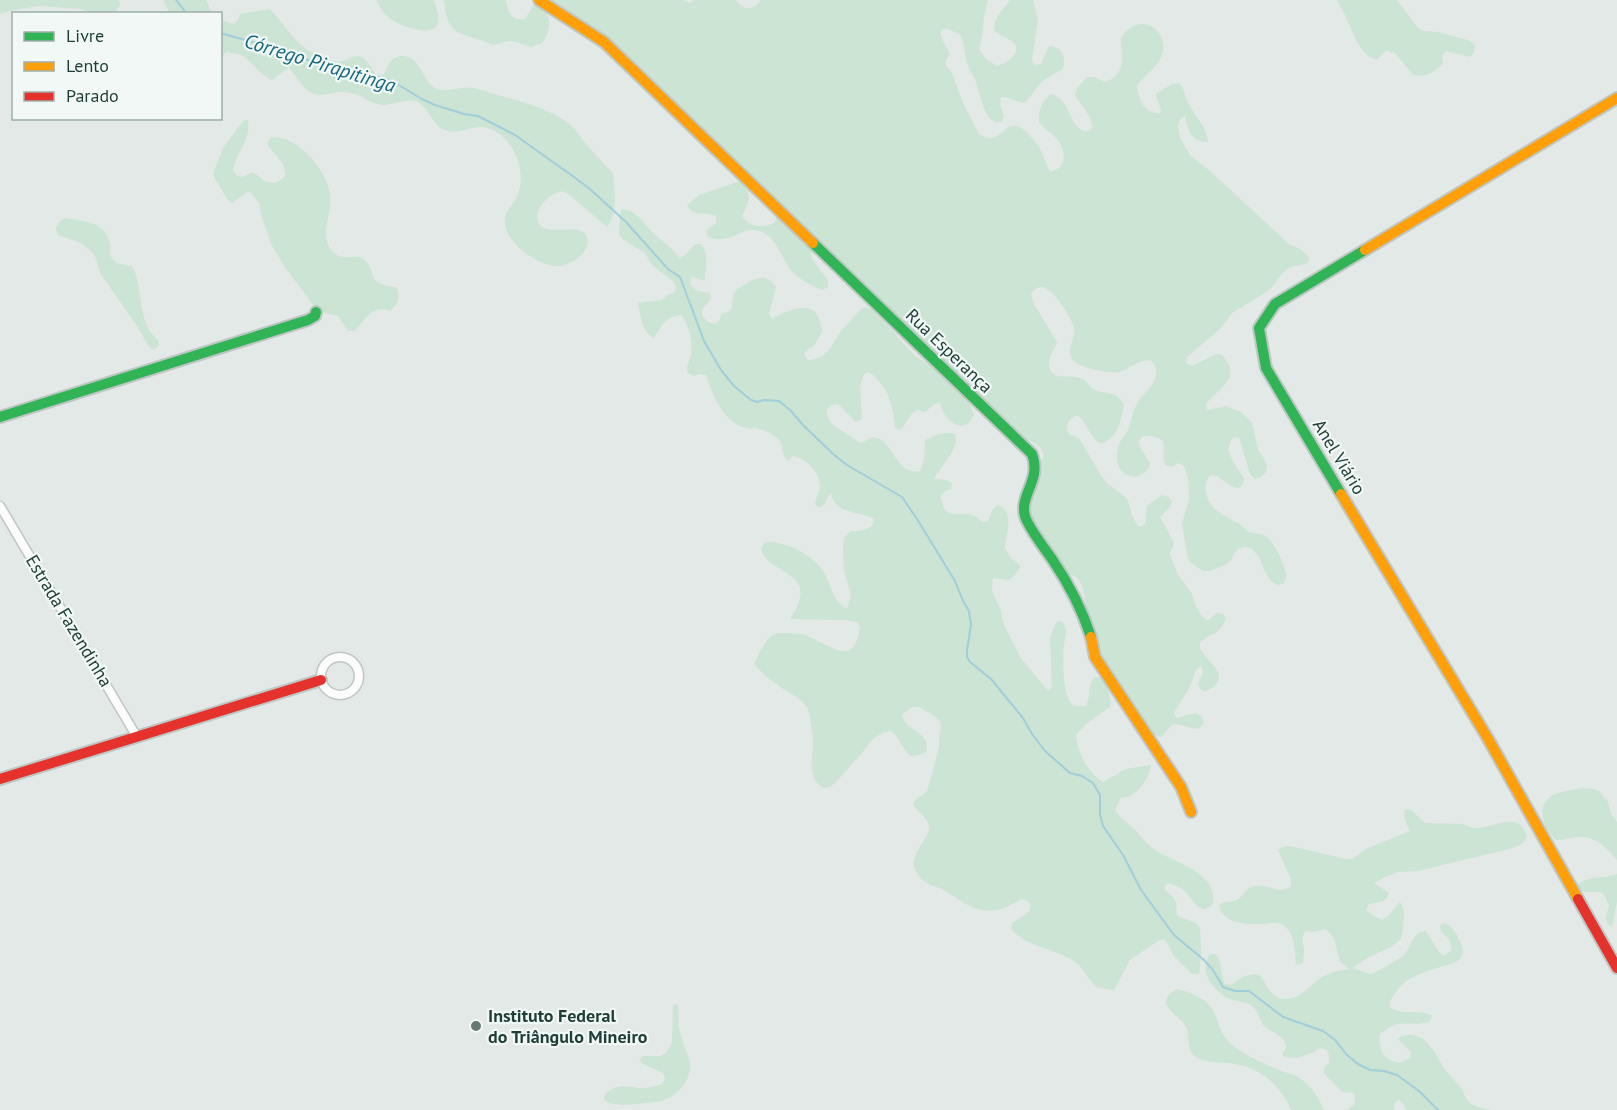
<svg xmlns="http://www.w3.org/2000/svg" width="1617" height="1110" viewBox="0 0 1617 1110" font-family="'PT Sans',sans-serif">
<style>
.green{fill:#cbe4d3}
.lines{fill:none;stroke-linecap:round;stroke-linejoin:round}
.stream{stroke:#a0cfdb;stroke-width:2}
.street-casing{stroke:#c0c6c3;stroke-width:11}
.fast-casing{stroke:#bec7c4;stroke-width:14}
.slow-casing{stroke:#bec7c4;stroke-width:14}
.jam-casing{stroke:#bec7c4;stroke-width:14}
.street{stroke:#fbfcfb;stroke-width:8}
.fast{stroke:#30b455;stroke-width:10}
.slow{stroke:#ff9f0a;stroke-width:10}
.jam{stroke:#e5322d;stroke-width:10}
.poi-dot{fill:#647a74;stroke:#f1f8f5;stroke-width:2}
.labels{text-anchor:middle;stroke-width:4.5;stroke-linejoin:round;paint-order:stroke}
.street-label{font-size:18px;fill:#1f3e37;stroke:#f1f8f5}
.poi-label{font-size:18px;font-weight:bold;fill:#1f3e37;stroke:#f1f8f5;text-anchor:start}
.water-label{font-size:20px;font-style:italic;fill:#15677e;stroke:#f1f8f5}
</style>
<rect width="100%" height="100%" fill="#e3e9e6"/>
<g class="green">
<path d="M0 0H119L120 5 114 13H90L81 9 40 6 13 10 0 14Z"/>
<path d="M163 0H206L212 13H168V10Z"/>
<path d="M376 0H434C436 6 440 17 438 23 432 40 395 24 387 16 382 12 379 5 376 0Z"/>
<path d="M444 0H506C508 12 510 21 525 19L535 3 541 4C551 17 552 30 542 43L531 47 513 41H507L494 45C489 44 485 41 480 40 453 32 447 30 444 0Z"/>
<path d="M543 0H682L690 3 694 0H736C744 11 753 11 761 0H988L984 16 982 36 979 49 986 59 997 66C1008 63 1026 50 1010 40 1004 36 999 35 994 30 994 17 1003 10 1010 0H1033L1038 20 1032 60 1034 65 1041 64 1049 46C1063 47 1066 57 1063 69 1054 74 1043 79 1037 87 1032 93 1030 99 1024 103 1015 102 1010 96 1001 97L1000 105 1004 116 1002 122H995L989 118 983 106 975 79 970 71 966 59 963 41 960 35 947 28 941 30V37L950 54 946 60V66L951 71 963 103 979 134C1001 147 1002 123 1017 126 1027 129 1039 146 1043 154 1045 161 1047 166 1050 172 1052 171 1058 169 1060 167 1067 161 1063 146 1057 139 1052 133 1044 129 1039 122 1038 111 1042 100 1051 94 1073 101 1067 126 1086 132L1092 129C1093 114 1080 107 1075 94L1078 87 1087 77H1094L1105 82C1128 74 1121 56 1121 38 1141 7 1174 34 1160 59 1155 68 1144 77 1137 85 1138 98 1144 115 1161 113 1161 106 1157 101 1156 94L1172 84 1179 83C1185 90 1185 98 1190 106 1196 118 1207 127 1208 142 1191 142 1188 130 1185 116L1180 119 1178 125 1180 138 1190 155 1210 171 1289 244 1302 250 1310 259 1306 264C1301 265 1295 265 1290 267 1281 272 1276 284 1268 291L1232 313 1221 328 1187 357 1186 363 1192 366 1216 354 1222 355C1243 378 1219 388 1206 404L1207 410 1226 406 1241 412 1252 423 1258 449 1267 465 1266 472 1261 477 1255 479 1250 474 1239 437 1232 438 1228 450 1233 462 1244 478 1243 484 1239 488C1226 487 1222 475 1211 475 1206 480 1205 484 1206 492 1209 510 1223 515 1238 523 1242 526 1245 529 1249 532 1255 535 1261 532 1267 537 1274 542 1285 565 1286 574 1286 579 1285 579 1284 583L1277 585 1271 581 1265 572 1259 557 1251 548 1245 547 1238 549 1234 554 1231 560 1225 565 1210 571H1204L1192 564 1188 559 1182 524 1189 499 1188 477 1184 466 1178 463 1172 467 1165 465C1162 457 1165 449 1163 441 1156 436 1152 435 1143 436L1139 441 1140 447 1150 463 1148 470C1141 475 1135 479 1127 475 1117 470 1115 458 1118 447 1120 440 1126 435 1129 428 1132 419 1133 410 1138 402 1144 392 1157 385 1156 371 1154 347 1128 370 1119 372 1108 374 1079 368 1072 359 1066 349 1076 338 1074 328 1072 318 1053 287 1041 287 1037 287 1033 291 1031 294L1034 304 1057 342C1055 350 1048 356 1049 364 1050 382 1069 374 1080 378 1087 380 1089 387 1095 390 1107 395 1115 390 1124 404 1120 422 1120 436 1101 444 1089 437 1088 423 1077 415 1068 420 1064 426 1070 435L1079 438 1100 474 1108 484 1124 496 1128 501 1132 516 1139 527 1145 525 1147 506 1162 495 1168 497 1172 501 1170 507 1160 517 1174 543 1170 554 1177 573 1192 594 1196 606 1202 617 1208 620 1217 613 1223 614 1226 619C1217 638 1213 631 1200 642V649C1211 666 1234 677 1205 692L1200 689 1198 683 1203 672 1201 666 1196 670 1189 689 1174 712 1176 718 1196 713 1201 716 1204 722 1200 728C1190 731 1179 720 1171 726 1167 729 1165 734 1161 737L1149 735C1127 699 1099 664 1088 624 1083 606 1090 576 1065 573L1024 513 1039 462 1044 457C1041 438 1025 443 1013 433 1007 427 1001 423 995 417 991 412 989 406 985 401 973 384 958 371 939 362L848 284 839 275 838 276 822 255 817 251 811 254 812 259 828 280V287L822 290C811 285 799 280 791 270 781 258 778 239 762 232 744 225 738 238 722 239 717 240 712 238 708 237L706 231 716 223V216C705 211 694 218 687 205L699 195 740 181C752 195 751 199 742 216 749 227 764 229 775 222L777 216 775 211 689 116 668 99 664 92 642 73 605 35Z"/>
<path d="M1337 0H1397L1418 28 1424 31 1438 32 1464 39 1470 41 1475 45 1474 52 1470 57 1446 51 1442 56 1443 63C1435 73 1426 77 1413 75L1396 54 1386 50 1377 60C1358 54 1354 33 1346 17 1343 11 1340 6 1337 0Z"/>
<path d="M270 9C280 20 294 40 305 48 311 53 332 62 340 62 348 61 354 53 363 58 369 62 372 71 378 76L384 74C388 66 391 56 402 56 422 56 421 82 437 89 445 93 464 85 477 89 506 98 543 105 567 122 574 127 580 136 585 143 594 153 603 163 613 173 614 190 619 212 607 227L567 193C564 192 562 191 559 192 547 194 529 216 541 226 552 235 578 224 585 234 597 250 567 269 553 266 533 262 502 240 505 218 506 210 513 205 516 198 528 175 516 143 495 131 476 120 465 135 447 131 432 127 428 103 414 101 405 99 393 105 383 105 371 105 364 96 354 94 342 90 333 93 322 95 308 97 297 78 289 67L272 80C258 74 253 61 241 55 236 53 231 53 226 52L221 58V20L233 24 238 20 240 14Z"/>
<path d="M246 120H248C251 142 236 151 233 170L236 175 242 177 253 172C265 181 272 189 285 176 286 161 274 155 267 144L270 138C296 133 327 170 330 194 333 213 317 237 334 253 341 260 352 256 361 257 374 266 370 276 377 282 383 286 391 286 397 288 401 298 398 304 390 311 372 304 365 320 355 331H348L338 316 325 313 314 306 284 266 271 244 260 211V204L249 191 232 203 227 199 217 182 214 177V171L223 148 243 121Z"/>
<path d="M622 209C638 212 642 221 652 232 662 241 672 248 680 258L686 254 695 244H701C710 253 705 268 705 281L692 277 690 283C695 293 701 291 710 293L711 299C708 303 703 307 702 311 701 319 709 323 715 324L720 320 721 314 728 312 732 308C732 304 732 297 734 293 736 289 742 286 746 284 756 277 769 274 776 287L769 313 772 319C794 307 819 297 822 332L814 346 807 350 804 355 808 360C827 360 832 344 841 331 844 327 848 324 851 320 856 315 858 310 865 307L871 309 885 323 915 356 936 369 947 374 967 397 974 415C964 438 942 419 940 402 933 404 930 409 924 412L918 410 912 413 901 430 895 428C893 405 889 387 869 372L864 374 860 387 862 419 856 422 838 404 831 405 827 410C827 423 834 426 844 432 850 436 854 440 861 443L872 437C877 438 881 439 885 443 895 454 902 475 920 471L924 459 925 440C935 436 944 431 955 434 960 451 940 465 934 479L946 480 952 483 951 489 945 491 941 496C944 529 965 502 982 522L988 521 993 509 998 505C1016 513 1005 533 1005 548L1011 558 1021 566 1013 577 1008 580 993 578 992 591 1000 608 1004 625 1020 657 1048 691 1052 687 1050 638 1055 625 1059 620C1063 623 1065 625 1066 631 1066 636 1064 640 1064 645 1062 656 1063 698 1072 704 1076 707 1081 706 1086 706 1092 695 1086 688 1095 677L1101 678 1106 683 1111 701 1110 707 1086 724 1076 735C1077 752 1088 773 1103 782L1126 769 1151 765C1150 775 1141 791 1131 795 1128 797 1124 797 1121 798L1115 810C1121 819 1128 823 1135 830 1142 837 1147 844 1155 850 1175 863 1218 872 1213 904 1198 919 1193 896 1182 889 1178 886 1173 885 1168 883L1164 888C1167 893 1174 896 1176 902 1177 906 1176 912 1177 916L1194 922 1199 926C1202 936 1201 964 1199 974H1192C1187 968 1179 962 1174 956 1170 950 1169 944 1164 939L1158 941 1130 960 1114 990C1110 989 1104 989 1100 988 1090 985 1084 967 1074 961 1055 949 1027 947 1011 929L1012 923 1029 912 1031 906 1028 901 1022 899C1014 903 1005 909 996 910 975 914 959 899 942 889 936 887 930 885 925 882 921 880 916 872 914 867 911 852 932 835 929 825 926 816 917 812 913 804L916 799 927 792 939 748V736L941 728 940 722 936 717 919 707H913L902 714C904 732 932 731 926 752L919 755 911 756C901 749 901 738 891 731L884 732 873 739 861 754 835 783 830 787 824 788C806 779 813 758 813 742 813 736 810 715 808 709 802 697 784 691 775 683 767 678 761 671 754 664 758 656 764 642 771 636 777 632 783 633 789 633 794 634 799 633 804 635 829 643 854 671 860 627L857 622 844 620 790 619C794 612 799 605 800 597 806 571 765 571 761 548L765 542C787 541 814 555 825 574 833 589 831 599 847 609L851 595 844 571 843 544 845 537 851 531C860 531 865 531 873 525L874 519C858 510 835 515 831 493L827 498 825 504 819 508 815 504C816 497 821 490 820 484 819 471 804 457 792 456L789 461C779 454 785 445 777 438 772 434 762 429 756 428 748 428 754 430 746 428 723 422 713 396 706 375L699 374 694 376 688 373C686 367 688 365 690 359 694 343 690 327 681 315 666 316 661 326 654 338 641 332 641 315 638 303L662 300 667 295 675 292 676 286 673 281 652 265 645 253 624 240 619 235 620 213Z"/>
<path d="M65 218C77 220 96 221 104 231 119 248 97 263 132 266 144 285 136 324 158 340L159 346 153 350 148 345 137 326 100 273 96 258 92 252 81 243 58 235 56 228 59 222Z"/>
<path d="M1581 788 1593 789 1599 791 1608 802 1611 814 1617 822V860C1606 847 1594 835 1576 837 1569 838 1562 840 1556 840 1544 829 1534 806 1553 795 1560 791 1573 790 1581 788Z"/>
<path d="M1405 809 1411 810 1425 823 1464 824C1469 827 1472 828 1477 828 1492 828 1516 812 1525 831 1527 834 1527 836 1525 840 1523 844 1518 846 1513 848L1418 871 1398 872 1385 877 1374 883 1389 893 1386 899 1381 902 1369 904 1366 910 1371 914 1382 920 1388 916 1400 902C1407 912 1403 928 1401 939L1391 947 1369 957 1352 968C1357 969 1365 973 1370 974 1374 974 1401 958 1404 955 1413 946 1411 932 1426 931L1439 952 1444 956 1452 950 1449 939 1441 931 1440 925 1445 923C1453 927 1456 933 1460 941 1470 963 1450 963 1434 969 1426 971 1416 975 1408 980 1401 984 1395 993 1390 1001V1007C1403 1017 1419 1008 1432 1016L1429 1022C1406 1027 1401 1017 1380 1034 1378 1050 1383 1060 1399 1063L1410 1058 1411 1052 1398 1039C1402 1035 1405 1035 1411 1035 1431 1037 1436 1057 1446 1071 1451 1077 1457 1083 1462 1089 1464 1094 1465 1098 1469 1102 1475 1107 1483 1108 1491 1110H1406L1404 1105 1399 1100 1394 1103V1110H1346L1355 1104 1354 1093 1342 1092 1324 1073V1067L1329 1063V1056L1327 1050 1320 1048C1308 1055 1297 1061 1283 1056V1052L1286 1048C1286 1035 1273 1034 1264 1026 1259 1020 1259 1011 1252 1006 1245 1001 1237 1002 1230 999 1226 998 1222 994 1218 991 1207 981 1201 968 1210 954H1216C1223 963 1220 975 1225 984L1231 985C1240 979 1248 972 1260 975 1265 982 1268 992 1277 997 1295 1006 1310 985 1322 977 1331 972 1340 970 1350 969L1340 962 1334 938 1326 929 1313 932 1306 931C1300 938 1303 941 1304 949 1304 953 1303 959 1303 963L1296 965C1295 953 1295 932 1283 925 1277 922 1270 923 1264 924 1248 924 1223 925 1219 905 1225 900 1231 903 1237 900 1244 896 1244 888 1255 886 1268 884 1281 895 1291 886V879L1278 850 1283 847 1290 846 1346 859H1352L1368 848 1410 831C1407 823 1402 819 1405 809Z"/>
<path d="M1617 874V902L1612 927 1607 923 1606 917 1609 905C1607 902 1606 898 1604 895 1597 887 1585 898 1576 886 1589 874 1601 880 1617 874Z"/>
<path d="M1177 989C1193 993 1211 1000 1216 1017 1220 1029 1223 1037 1232 1045 1245 1055 1262 1063 1277 1069 1283 1072 1289 1073 1294 1075 1309 1082 1318 1096 1324 1110H1291C1280 1083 1256 1065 1228 1063 1217 1062 1205 1063 1196 1057 1185 1049 1191 1037 1186 1027 1180 1014 1150 1005 1177 989Z"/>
<path d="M673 1004 678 1005C679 1013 678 1021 679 1029 681 1038 685 1047 688 1056 695 1075 682 1093 664 1100 658 1102 651 1102 645 1103 632 1104 615 1108 604 1100L605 1094C618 1084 623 1086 638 1088 645 1089 655 1086 662 1084L665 1079 663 1073 643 1064 639 1060 643 1056H660L666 1053 672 1043Z"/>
</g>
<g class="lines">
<g class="stream">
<path d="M176 0 187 14"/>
<path d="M220 33 285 51 333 70 355 75 385 78 392 81 422 99 435 105 464 114 478 116 515 135 567 172 590 189 626 222 668 269 680 277 704 341 721 370 734 386 751 400 757 402 764 400 779 401 790 410 803 425 832 453 847 465 902 497 917 519 955 581 963 601 969 611 971 625 967 650V657L970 662 991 679 1023 718 1032 734 1045 751 1070 773 1082 776 1093 783 1100 795V814L1103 826 1123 855 1141 890 1174 935 1204 960 1213 970 1223 987 1235 991H1249L1283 1017 1323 1031 1335 1040 1347 1055 1358 1064 1370 1070 1384 1071 1397 1075 1419 1091 1438 1110"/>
</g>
<defs>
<g id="street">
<path d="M0 506 137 737"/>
<circle cx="340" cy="676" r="19"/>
</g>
<g id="fast">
<path d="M813 243 1032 454C1042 480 1019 495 1025 516 1028 527 1045 549 1052 559 1069 584 1082 609 1091 637"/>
<path d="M0 417 308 320 315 316 316 312"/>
<path d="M1341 494 1266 368 1259 328 1275 304 1365 250"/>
</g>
<g id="slow">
<path d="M539 0 604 42 813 243"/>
<path d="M1365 250 1617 98"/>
<path d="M1341 494 1487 737 1578 899"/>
<path d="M1091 637 1095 657 1181 787 1191 812"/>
</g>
<g id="jam">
<path d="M0 779 321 680"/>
<path d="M1578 899 1617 968"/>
</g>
</defs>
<use href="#street" class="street-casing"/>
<use href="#fast" class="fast-casing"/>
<use href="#slow" class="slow-casing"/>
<use href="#jam" class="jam-casing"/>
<use href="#street" class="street"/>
<use href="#fast" class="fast"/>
<use href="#slow" class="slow"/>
<use href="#jam" class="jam"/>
</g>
<circle class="poi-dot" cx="476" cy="1026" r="6"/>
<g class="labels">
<g class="street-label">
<text transform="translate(949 351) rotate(44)" y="6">Rua Esperança</text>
<text transform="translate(1339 457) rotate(59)" y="6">Anel Viário</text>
<text transform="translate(69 621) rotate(59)" y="6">Estrada Fazendinha</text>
</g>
<g class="poi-label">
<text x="488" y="1022">Instituto Federal<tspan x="488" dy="21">do Triângulo Mineiro</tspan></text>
</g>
<g class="water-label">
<text transform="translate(320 63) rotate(17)" y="7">Córrego Pirapitinga</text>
</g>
</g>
<rect x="12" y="12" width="210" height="108" fill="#f1f8f5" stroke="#9daea9" stroke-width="1.5"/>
<rect x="24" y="32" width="30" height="9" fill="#30b455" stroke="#9daea9" stroke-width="1.5"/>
<text x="66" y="42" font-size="18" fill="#1f3e37">Livre</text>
<rect x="24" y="62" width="30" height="9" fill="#ff9f0a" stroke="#9daea9" stroke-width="1.5"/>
<text x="66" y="72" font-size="18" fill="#1f3e37">Lento</text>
<rect x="24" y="92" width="30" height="9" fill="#e5322d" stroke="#9daea9" stroke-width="1.5"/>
<text x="66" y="102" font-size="18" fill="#1f3e37">Parado</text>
</svg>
